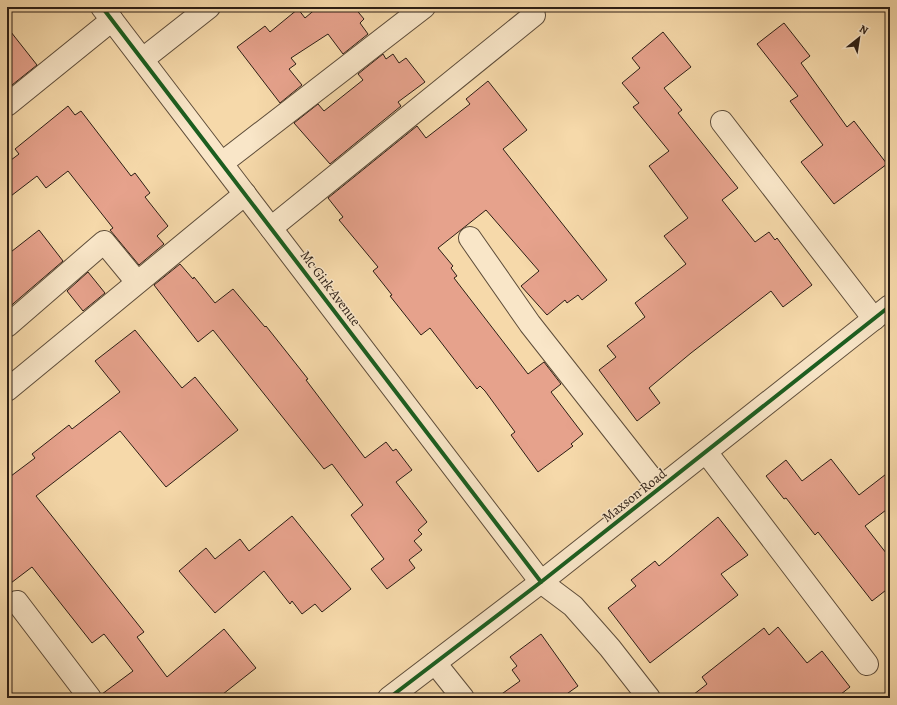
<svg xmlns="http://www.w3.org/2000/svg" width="897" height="705" viewBox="0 0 897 705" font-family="Alegreya,serif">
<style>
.building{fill:#e6a28c;stroke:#2c1e15}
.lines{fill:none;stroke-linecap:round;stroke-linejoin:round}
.minor-casing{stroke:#5e4d3a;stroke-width:24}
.minor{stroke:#f9e6c8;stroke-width:22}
.cycleway-casing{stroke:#f9e6c8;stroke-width:6}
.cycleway{stroke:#1b5e20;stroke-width:4}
.labels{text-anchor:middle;stroke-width:3;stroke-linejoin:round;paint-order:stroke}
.street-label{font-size:14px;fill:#2c1e15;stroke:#f9e6c8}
</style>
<rect width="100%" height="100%" fill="#f6d9aa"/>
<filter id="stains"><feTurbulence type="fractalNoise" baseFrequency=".005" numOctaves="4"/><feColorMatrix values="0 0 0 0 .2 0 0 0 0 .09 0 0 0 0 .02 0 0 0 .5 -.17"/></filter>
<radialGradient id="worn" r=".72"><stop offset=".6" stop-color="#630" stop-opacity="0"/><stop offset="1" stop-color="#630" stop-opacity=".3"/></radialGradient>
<g class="building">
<path d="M318 7H354L364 19 360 23 368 34 343 54 328 34 291 58 296 64 289 69 302 85 280 103 237 47 265 26 270 32 298 9 305 18Z"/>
<path d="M784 23 810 56 801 63 847 127 854 121 887 164 834 204 801 162 823 145 790 101 798 96 757 44Z"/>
<path d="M7 27 37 65 7 89Z"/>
<path d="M663 32 691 67 664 88 682 110 678 113 738 188 722 200 755 242 769 232 775 240 777 238 812 285 783 307 771 291 691 353 649 388 660 403 637 421 599 370 616 357 607 346 645 317 635 303 686 264 664 236 688 218 649 166 669 151 633 107 639 103 622 83 640 68 632 58Z"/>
<path d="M383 54 386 59 393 54 399 63 406 58 425 82 398 102 401 106 330 164 294 123 318 104 324 111 363 80 358 74Z"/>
<path d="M488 81 527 130 503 149 607 280 582 300 578 295 567 303 565 300 547 315 521 286 539 271 486 210 438 248 453 266 451 268 457 276 454 278 528 374 544 362 561 384 551 392 583 434 571 444 573 446 538 472 511 435 515 432 485 391 480 386 477 389 430 328 421 335 390 296 392 295 373 271 378 267 339 220 343 217 328 198 417 126 426 138 470 104 466 99Z"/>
<path d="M68 106 75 115 81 111 131 176 135 173 150 193 145 197 168 226 157 236 164 244 139 265 110 230 113 228 68 171 46 188 37 176 7 199V163L19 154 15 149Z"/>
<path d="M39 230 63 261 7 309V255Z"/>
<path d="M180 264 193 279 194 277 215 303 233 289 265 327 266 326 308 379 306 380 365 458 386 442 393 451 396 449 412 470 396 482 427 522 418 530 422 534 414 541 422 550 409 560 415 568 387 589 371 569 384 559 351 515 363 505 332 464 324 469 213 330 198 342 154 285Z"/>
<path d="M88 272 105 293 83 311 67 291Z"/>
<path d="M135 330 182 388 195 377 238 430 166 487 120 431 36 496 144 632 137 637 167 677 224 629 256 668 218 698H102V694L133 671 104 634 92 643 32 567 7 586V479L35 458 32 454 69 425 72 429 120 392 95 361Z"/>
<path d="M831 459 859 495 890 471V507L865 526 890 558V587L872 601 818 532 815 535 786 498 784 499 766 476 786 460 802 481Z"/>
<path d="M292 516 351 589 322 612 315 604 302 614 292 601 290 604 264 571 215 613 179 571 206 548 215 559 240 539 249 551Z"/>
<path d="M718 517 748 555 721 574 738 595 650 663 608 608 636 586 631 580 655 561 659 566Z"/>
<path d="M778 627 807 663 822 651 850 687 836 698H689L707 684 702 677 764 628 769 635Z"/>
<path d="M541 634 578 686 561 698H496L520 681 512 670 517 666 510 657Z"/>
</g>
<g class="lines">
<defs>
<g id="minor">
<path d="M102 7 541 582 573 606 610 648 649 698"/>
<path d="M143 59 209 7"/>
<path d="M7 105 112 20"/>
<path d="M722 122 874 319"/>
<path d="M222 163 424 7"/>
<path d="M271 228 534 15"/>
<path d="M470 238 530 324 659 488"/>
<path d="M7 326 104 242 137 282"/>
<path d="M7 390 245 194"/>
<path d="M706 452 867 664"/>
<path d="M17 602 90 698"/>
<path d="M435 663 463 698"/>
<path d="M389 698 541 582 890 306"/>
</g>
</defs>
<use href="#minor" class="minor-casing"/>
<use href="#minor" class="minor"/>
<defs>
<g id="cycleway">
<path d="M102 7 541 582"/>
<path d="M389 698 541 582 890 306"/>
</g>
</defs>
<use href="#cycleway" class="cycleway-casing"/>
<use href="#cycleway" class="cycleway"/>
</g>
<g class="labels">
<g class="street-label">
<text transform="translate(331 288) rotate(53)" y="5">Mc Girk Avenue</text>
<text transform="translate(634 495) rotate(-38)" y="5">Maxson Road</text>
</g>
</g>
<rect width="897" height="705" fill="none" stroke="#f6d9aa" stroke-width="24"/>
<rect x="8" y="8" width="881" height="689" fill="none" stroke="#2c1e15" stroke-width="2"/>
<rect x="12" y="12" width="873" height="681" fill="none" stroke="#2c1e15"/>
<g transform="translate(859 38) rotate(30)" stroke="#f9e6c8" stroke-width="3" paint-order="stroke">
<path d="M0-3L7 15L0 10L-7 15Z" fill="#2c1e15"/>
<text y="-6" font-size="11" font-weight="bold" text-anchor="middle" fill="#2c1e15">N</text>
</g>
<rect width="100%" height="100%" filter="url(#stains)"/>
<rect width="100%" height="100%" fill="url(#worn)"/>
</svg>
